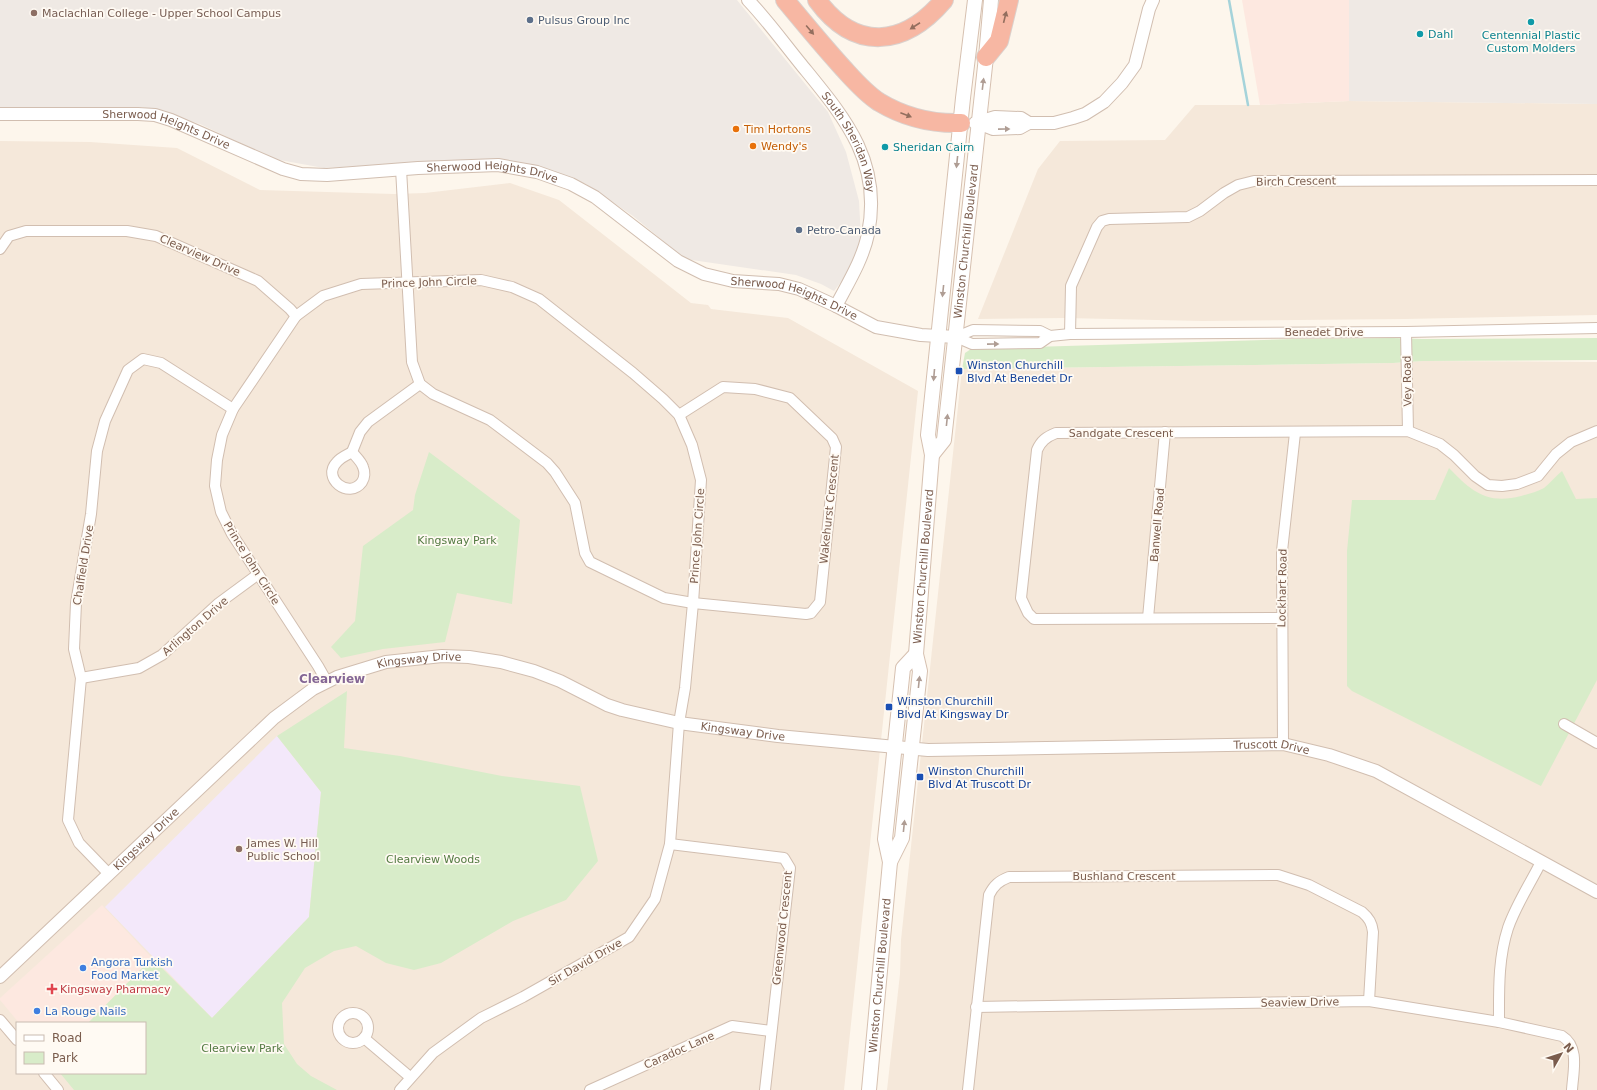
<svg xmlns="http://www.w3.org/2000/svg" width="1597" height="1090" viewBox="0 0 1597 1090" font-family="'DejaVu Sans',sans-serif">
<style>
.residential{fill:#f5e8da;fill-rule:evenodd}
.commercial{fill:#fde8e0}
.industrial{fill:#efe9e4}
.education{fill:#f3e8fa}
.green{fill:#d8ecc9}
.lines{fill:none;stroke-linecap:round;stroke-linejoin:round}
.stream{stroke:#a5d3da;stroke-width:2.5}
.minor-casing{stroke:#d1beb0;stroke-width:12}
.tertiary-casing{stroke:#d1beb0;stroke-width:14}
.secondary-casing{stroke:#d6c0b0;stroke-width:16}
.motorway-casing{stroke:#dad1cd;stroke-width:20}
.minor{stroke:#fff;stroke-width:10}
.tertiary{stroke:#fff;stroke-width:12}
.secondary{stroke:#fff;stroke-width:14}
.motorway{stroke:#f7b7a3;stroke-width:18}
.oneway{fill:#936e5e}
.oneway2{fill:#af9d94}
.education-dot{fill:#8d6e63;stroke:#fffaf3;stroke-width:1.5}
.service-dot{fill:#5c6f8a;stroke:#fffaf3;stroke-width:1.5}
.culture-dot{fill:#0f9aa8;stroke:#fffaf3;stroke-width:1.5}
.food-dot{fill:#e8710a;stroke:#fffaf3;stroke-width:1.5}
.transit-dot{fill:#1a4fb4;stroke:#fffaf3;stroke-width:1.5}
.shop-dot{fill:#3f7fe0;stroke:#fffaf3;stroke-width:1.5}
.health-dot{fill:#e0444e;stroke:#fffaf3;stroke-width:1.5}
.labels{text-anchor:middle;stroke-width:3.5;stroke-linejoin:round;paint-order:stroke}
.education-label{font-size:11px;fill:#785e54;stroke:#fffaf3;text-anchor:start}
.service-label{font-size:11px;fill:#4e5e75;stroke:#fffaf3;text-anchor:start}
.culture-label{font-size:11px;fill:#0d838f;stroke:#fffaf3;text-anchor:start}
.food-label{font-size:11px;fill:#c56008;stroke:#fffaf3;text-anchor:start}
.street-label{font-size:11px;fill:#7a5c4d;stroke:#fffaf3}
.transit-label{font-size:11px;fill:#164399;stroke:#fffaf3;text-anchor:start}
.park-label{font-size:11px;fill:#537a41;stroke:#fffaf3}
.shop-label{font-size:11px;fill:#366cbe;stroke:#fffaf3;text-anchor:start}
.health-label{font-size:11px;fill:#be3a42;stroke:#fffaf3;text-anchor:start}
.neighbourhood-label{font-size:12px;font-weight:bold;fill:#846695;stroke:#fffaf3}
</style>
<rect width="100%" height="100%" fill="#fdf6ec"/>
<g class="residential">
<path d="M1349 101 1597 104V315L1405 319 1203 321 1065 318 978 319 1038 169 1060 141 1165 140 1195 105H1260Z"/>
<path d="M0 141 90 142 177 148 260 190 394 194 425 193 510 183 559 200 691 303 708 305 711 309 788 318 918 391 844 1090H0ZM17 1023H145V1073H17Z"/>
<path d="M1423 361 1597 362V1090H887L900 974 901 940 962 369 1393 363Z"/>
</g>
<g class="commercial">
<path d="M1242 0H1349V101L1260 105Z"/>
<path d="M102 905 152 958 88 1023H19L0 1000V998Z"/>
</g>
<g class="industrial">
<path d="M0 0H737L828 112 846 152 859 201 861 238 859 246 845 277 834 291 821 284 796 275 685 259 633 216 586 184 549 169 481 159 324 168 274 159 200 124 142 107H0Z"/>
<path d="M1349 0H1597V104L1349 101Z"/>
</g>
<path class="education" d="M277 736 321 792 309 917 212 1018 105 907Z"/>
<g class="green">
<path d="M1393 338 1422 339 1597 338V360L1423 361 1393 363 962 369 965 353 971 349 1294 339Z"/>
<path d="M429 452 520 520 512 604 457 593 445 642 383 649 341 658 331 647 355 621 363 546 413 510 415 495Z"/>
<path d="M1449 468C1471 491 1487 505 1521 496 1528 494 1537 492 1544 488 1550 483 1556 476 1562 471L1576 499 1597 498V680L1541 786 1352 691 1347 686V551L1352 500H1435Z"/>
<path d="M347 691 344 748 400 756 502 776 580 786 598 861 566 900 513 921 441 963 414 970 386 963 356 946 334 951 305 968 282 1003 284 1044 297 1064 311 1076 337 1090H74L60 1073H145V1023H88L152 958 212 1018 309 917 321 792 277 736Z"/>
</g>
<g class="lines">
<path class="stream" d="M1229 0 1248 105"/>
<defs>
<g id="minor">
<path d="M401 169 412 362 420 384 433 394 490 420 547 463 555 472 575 503 585 553 590 562 664 598 693 603 806 614 811 613 820 602 836 447 832 438 790 398 755 389 723 387 679 415"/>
<path d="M0 249 9 236 26 231H127L156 236 258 281 290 309 296 316"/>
<path d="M1406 332 1408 431"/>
<path d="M1070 334 1071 286 1097 227 1102 221 1109 219 1188 217 1200 211 1224 193 1238 185 1254 181 1597 180"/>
<path d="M956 337 972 344 1040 343 1050 336 1070 334 1406 332 1597 328"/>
<path d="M956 337 973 330 1040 331 1050 336"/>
<path d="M352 452C356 457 361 461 363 467 365 472 365 477 362 482 349 500 321 478 337 462 341 457 347 455 352 452Z"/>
<path d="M352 452 360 432 368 422 420 384"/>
<path d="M1148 618 1165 432"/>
<path d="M1281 618 1034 619 1028 613 1021 598 1037 450C1041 441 1046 437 1056 433L1408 431 1440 444 1454 455 1475 476 1488 485 1502 486 1517 484 1538 476 1556 454 1571 442 1597 431"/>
<path d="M81 678 139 668 162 655 219 603 257 575"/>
<path d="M327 682 318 666 232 534 221 512 215 486 217 460 222 435 233 409 296 316 323 296 361 284 481 280 512 287 539 299 633 373 663 399 679 415 692 445 701 480 693 603 685 688 679 723 670 844 655 899 629 937 523 997 481 1018 433 1053 400 1090"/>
<path d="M1564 724 1597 743"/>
<path d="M1283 744 1282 551 1295 433"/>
<path d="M670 844 784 858 790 868 765 1090"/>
<path d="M109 874 79 843 68 820 81 678 74 649 76 603 91 514 97 451 105 421 128 370 143 359 161 363 233 409"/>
<path d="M976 1007 1369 1001 1499 1022 1562 1036C1580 1047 1573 1072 1572 1090"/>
<circle cx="353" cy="1028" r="15"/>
<path d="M0 1020 17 1040"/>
<path d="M1499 1022C1499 990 1498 959 1508 928 1516 905 1530 884 1541 862"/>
<path d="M364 1038 410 1077"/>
<path d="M44 1073 58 1090"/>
<path d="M590 1090 732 1026 771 1031"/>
<path d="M968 1090 989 895C994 885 999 881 1009 877L1278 875 1309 885 1362 912C1369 918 1372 923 1373 932L1369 1001"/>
</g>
<g id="tertiary">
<path id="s1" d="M748 0C767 20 783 42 800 63 843 116 883 160 868 234 863 259 848 283 836 306"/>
<path id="s2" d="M0 114H138L155 115 171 120 283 169 301 174 327 175 418 168 498 165 537 172 571 184 595 197 678 261 704 274 733 281 779 284 799 289 836 306 876 327 921 335 956 337"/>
<path d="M975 123 995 117 1021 118 1029 123"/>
<path d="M978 123 993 129 1020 128 1029 123H1054L1073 118 1085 114 1104 102 1122 83 1135 65 1149 9 1153 0"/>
<path id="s3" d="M0 977 274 718 313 689 337 677 386 662 442 656 469 657 501 662 534 671 560 681 607 705 622 710 679 723 778 736 928 750 1283 744 1329 755 1376 771 1597 892"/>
</g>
<g id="secondary">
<path id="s4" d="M932 455 944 440 986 57 991 0"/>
<path id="s5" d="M890 862 902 838 920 671 916 654 932 455 928 435 963 98 975 0"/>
<path id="s6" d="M869 1090 890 862 885 839 903 668 916 654"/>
</g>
<g id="motorway">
<path d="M785 0C804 23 823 46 843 68 854 80 865 93 879 102 904 117 931 124 961 123"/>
<path d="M817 0C855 52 904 47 944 0"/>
<path d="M986 57 999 41 1009 0"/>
</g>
</defs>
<use href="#minor" class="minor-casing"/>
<use href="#tertiary" class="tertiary-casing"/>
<use href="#secondary" class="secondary-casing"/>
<use href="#motorway" class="motorway-casing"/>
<use href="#minor" class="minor"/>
<use href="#tertiary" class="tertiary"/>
<use href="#secondary" class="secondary"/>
<use href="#motorway" class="motorway"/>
</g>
<defs><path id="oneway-solid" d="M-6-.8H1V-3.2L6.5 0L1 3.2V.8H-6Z"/></defs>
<g class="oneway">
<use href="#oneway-solid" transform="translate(1005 17) rotate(-76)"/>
<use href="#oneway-solid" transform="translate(915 26) rotate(147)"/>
<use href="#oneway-solid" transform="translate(810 30) rotate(50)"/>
<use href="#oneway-solid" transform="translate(906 115) rotate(21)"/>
</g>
<g class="oneway2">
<use href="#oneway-solid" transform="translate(983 84) rotate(-83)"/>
<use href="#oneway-solid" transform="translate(1004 129) rotate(-1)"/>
<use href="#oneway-solid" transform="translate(957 162) rotate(96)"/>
<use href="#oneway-solid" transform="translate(943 291) rotate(96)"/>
<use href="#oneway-solid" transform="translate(993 344) rotate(-1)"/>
<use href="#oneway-solid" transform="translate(934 375) rotate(95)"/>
<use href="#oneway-solid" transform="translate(947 420) rotate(-84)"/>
<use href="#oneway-solid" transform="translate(919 682) rotate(-84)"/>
<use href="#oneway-solid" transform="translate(904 826) rotate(-84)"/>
</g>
<g class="education-dot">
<circle cx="34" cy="13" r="4"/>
<circle cx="239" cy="849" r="4"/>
</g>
<g class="service-dot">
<circle cx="530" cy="20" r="4"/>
<circle cx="799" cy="230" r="4"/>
</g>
<g class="culture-dot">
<circle cx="1531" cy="22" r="4"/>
<circle cx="1420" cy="34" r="4"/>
<circle cx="885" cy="147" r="4"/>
</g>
<g class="food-dot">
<circle cx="736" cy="129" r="4"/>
<circle cx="753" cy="146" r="4"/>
</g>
<g class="transit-dot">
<rect x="955" y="367" width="8" height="8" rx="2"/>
<rect x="885" y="703" width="8" height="8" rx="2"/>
<rect x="916" y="773" width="8" height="8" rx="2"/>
</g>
<g class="shop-dot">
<circle cx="83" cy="968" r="4"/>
<circle cx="37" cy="1011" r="4"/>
</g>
<path class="health-dot" d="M50 983h4v4h4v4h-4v4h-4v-4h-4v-4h4z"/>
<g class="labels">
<g class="education-label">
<text x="42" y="17">Maclachlan College - Upper School Campus</text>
<text x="247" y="847">James W. Hill<tspan x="247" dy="13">Public School</tspan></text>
</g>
<g class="service-label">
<text x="538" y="24">Pulsus Group Inc</text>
<text x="807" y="234">Petro-Canada</text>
</g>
<g class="culture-label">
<text x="1428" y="38">Dahl</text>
<text x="1531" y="39" text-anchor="middle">Centennial Plastic<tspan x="1531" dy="13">Custom Molders</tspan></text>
<text x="893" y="151">Sheridan Cairn</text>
</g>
<g class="food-label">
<text x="744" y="133">Tim Hortons</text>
<text x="761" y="150">Wendy's</text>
</g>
<g class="street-label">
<text dy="4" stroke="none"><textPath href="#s2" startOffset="169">Sherwood Heights Drive</textPath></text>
<text dy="4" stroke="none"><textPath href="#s1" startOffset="176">South Sheridan Way</textPath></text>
<text dy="4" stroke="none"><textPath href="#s2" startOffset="505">Sherwood Heights Drive</textPath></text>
<text transform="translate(1296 181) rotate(-1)" y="4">Birch Crescent</text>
<text dy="4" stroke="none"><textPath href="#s4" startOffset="219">Winston Churchill Boulevard</textPath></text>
<text transform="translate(200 255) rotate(24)" y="4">Clearview Drive</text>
<text transform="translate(429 282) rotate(-2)" y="4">Prince John Circle</text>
<text dy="4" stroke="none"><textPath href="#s2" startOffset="841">Sherwood Heights Drive</textPath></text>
<text x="1324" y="336">Benedet Drive</text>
<text transform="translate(1407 381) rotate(-91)" y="4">Vey Road</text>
<text x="1121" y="437">Sandgate Crescent</text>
<text transform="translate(829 509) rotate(-84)" y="4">Wakehurst Crescent</text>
<text transform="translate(1157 525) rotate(-85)" y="4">Banwell Road</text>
<text transform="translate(697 536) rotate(-86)" y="4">Prince John Circle</text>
<text transform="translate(252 563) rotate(58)" y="4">Prince John Circle</text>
<text transform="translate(83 565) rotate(-81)" y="4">Chalfield Drive</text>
<text dy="4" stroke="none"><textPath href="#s5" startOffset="300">Winston Churchill Boulevard</textPath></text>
<text transform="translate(1282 588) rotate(-89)" y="4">Lockhart Road</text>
<text transform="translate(195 626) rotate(-41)" y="4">Arlington Drive</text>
<text dy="4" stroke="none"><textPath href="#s3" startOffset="537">Kingsway Drive</textPath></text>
<text dy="4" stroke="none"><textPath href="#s3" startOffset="873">Kingsway Drive</textPath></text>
<text dy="4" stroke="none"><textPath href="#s3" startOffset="1403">Truscott Drive</textPath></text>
<text dy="4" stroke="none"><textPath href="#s3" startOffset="201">Kingsway Drive</textPath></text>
<text x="1124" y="880">Bushland Crescent</text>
<text transform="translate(782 928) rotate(-84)" y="4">Greenwood Crescent</text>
<text transform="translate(585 962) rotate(-30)" y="4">Sir David Drive</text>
<text dy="4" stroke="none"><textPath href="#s6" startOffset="115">Winston Churchill Boulevard</textPath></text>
<text transform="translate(1300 1002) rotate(-1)" y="4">Seaview Drive</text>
<text transform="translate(679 1050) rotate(-24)" y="4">Caradoc Lane</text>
</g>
<g class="transit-label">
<text x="967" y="369">Winston Churchill<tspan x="967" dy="13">Blvd At Benedet Dr</tspan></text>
<text x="897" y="705">Winston Churchill<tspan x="897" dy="13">Blvd At Kingsway Dr</tspan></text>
<text x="928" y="775">Winston Churchill<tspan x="928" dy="13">Blvd At Truscott Dr</tspan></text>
</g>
<g class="park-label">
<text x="457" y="544">Kingsway Park</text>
<text x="433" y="863">Clearview Woods</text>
<text x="242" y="1052">Clearview Park</text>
</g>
<g class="shop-label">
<text x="91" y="966">Angora Turkish<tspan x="91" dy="13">Food Market</tspan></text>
<text x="45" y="1015">La Rouge Nails</text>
</g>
<g class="health-label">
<text x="60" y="993">Kingsway Pharmacy</text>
</g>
<g class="neighbourhood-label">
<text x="332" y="683">Clearview</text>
</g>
</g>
<rect x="16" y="1022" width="130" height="52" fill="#fffaf3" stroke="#cabbb1"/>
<rect x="24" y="1035" width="20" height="6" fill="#ffffff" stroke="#cabbb1"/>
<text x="52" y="1042" font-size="12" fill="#7a5c4d">Road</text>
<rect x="24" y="1052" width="20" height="12" fill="#d8ecc9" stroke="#cabbb1"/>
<text x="52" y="1062" font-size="12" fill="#7a5c4d">Park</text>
<g transform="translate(1561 1054) rotate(51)" stroke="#fffaf3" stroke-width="3" paint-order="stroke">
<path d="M0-3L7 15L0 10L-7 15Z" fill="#7a5c4d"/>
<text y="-6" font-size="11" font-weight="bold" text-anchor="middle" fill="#7a5c4d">N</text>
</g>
</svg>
